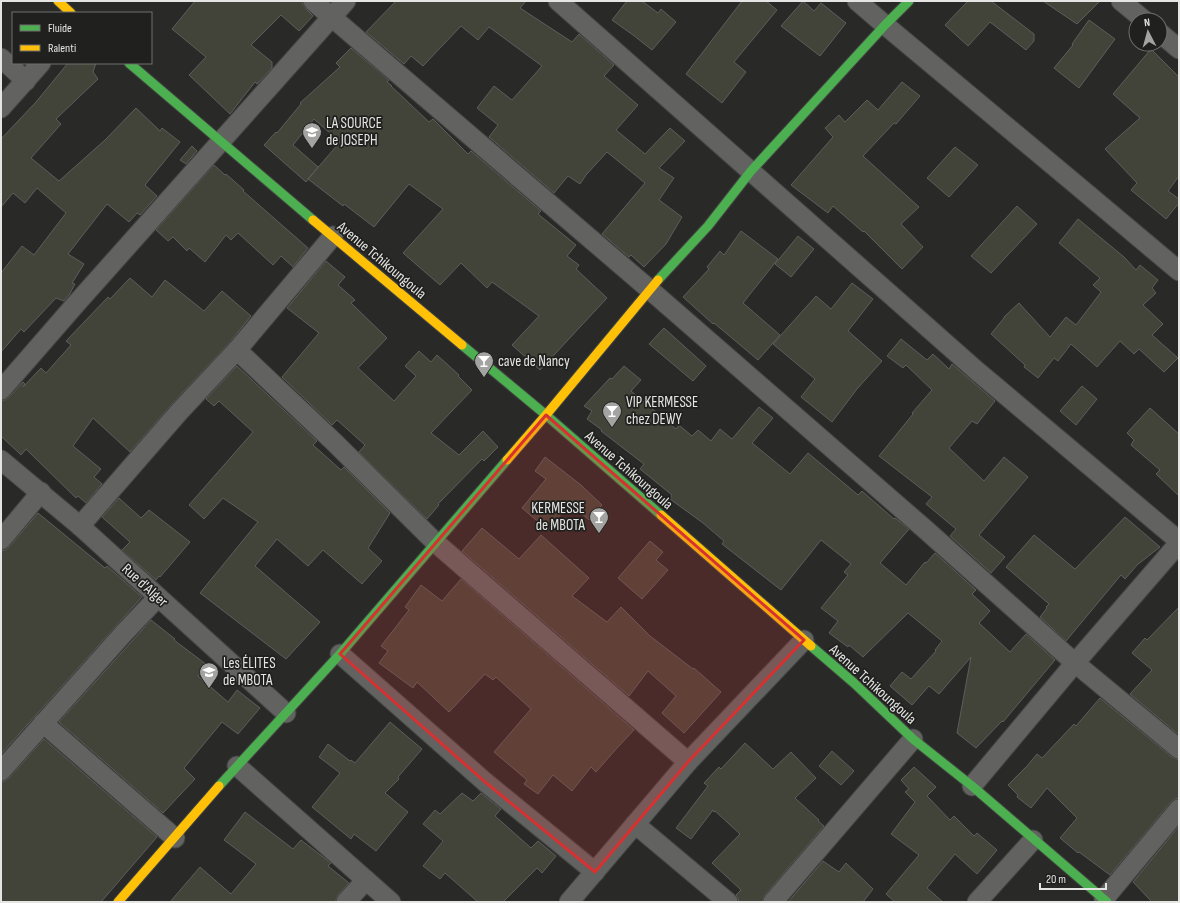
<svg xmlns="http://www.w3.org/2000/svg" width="1180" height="903" viewBox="0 0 1180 903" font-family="'Sofia Sans Condensed',sans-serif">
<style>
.building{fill:#434439;stroke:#5d5e5c}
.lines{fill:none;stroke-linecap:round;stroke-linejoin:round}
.street-casing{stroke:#444543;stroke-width:21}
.fast-casing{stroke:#444543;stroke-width:11}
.slow-casing{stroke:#444543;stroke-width:11}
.street{stroke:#626361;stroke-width:19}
.fast{stroke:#4caf50;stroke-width:9}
.slow{stroke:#ffc107;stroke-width:9}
.marked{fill:#d73231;fill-opacity:0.2;stroke:#d73231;stroke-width:3;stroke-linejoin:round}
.labels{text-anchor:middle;stroke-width:3.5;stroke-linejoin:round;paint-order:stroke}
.poi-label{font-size:15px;fill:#e5e6e4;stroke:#20211e;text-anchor:start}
.street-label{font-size:15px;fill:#e5e6e4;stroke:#20211e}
</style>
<rect width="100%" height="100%" fill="#292a28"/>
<g class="building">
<path d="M195 1H302L303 5 306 9 313 16 299 31 281 15 251 45 272 62V68L257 84 255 82 230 114 189 75 206 57 172 29Z"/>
<path d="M396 1H526L520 8 572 42 579 34 614 65 604 76 638 105 616 130 645 154 670 128 685 141 659 168 674 178 659 200 682 217 666 244 644 267 631 255 629 257 602 234 645 183 607 152 586 175 580 184 568 176 554 193 489 137 498 125 477 108 494 86 512 100 542 66 489 27 478 40 461 26 423 66 411 56 404 64 366 32Z"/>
<path d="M627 1H642L658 13 661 9 676 22 652 50 633 35 612 20Z"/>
<path d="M742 1H766L777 10 734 62 746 72 722 103 686 74Z"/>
<path d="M803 1 814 11 821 3 846 23 820 56 781 26Z"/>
<path d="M968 1H991L1034 34V41L1026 50 990 22 968 46 945 25Z"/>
<path d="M1043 1H1100L1077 24Z"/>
<path d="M1089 20 1115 39 1079 88 1054 68 1073 45 1072 44Z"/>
<path d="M351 48 389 80 387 82 392 86H391L429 122 433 119 468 154 471 151 541 211 538 214 576 245 567 256 579 265 576 269 607 298 540 370 512 345 539 316 492 282 487 288 461 263 440 285 403 253 443 209 409 184 374 227 344 204 343 206 308 179 340 142 314 119 293 145 318 167 306 182 264 145 276 132 277 133 301 104 300 103 340 67 336 63Z"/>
<path d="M1151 49 1179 77V176L1168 191 1179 199V203L1166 219 1131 190 1137 183 1105 149 1140 118 1113 94Z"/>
<path d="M68 63H96L93 72 98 79 56 119 61 124 31 158 59 181 105 140 136 108 160 131 162 128 180 142 145 185 157 196 140 215 137 213 129 222 107 204 68 254 84 264 72 283 75 284 69 295 64 301 56 298 24 332 21 329 1 352V273L22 246 34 255 66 213 37 188 25 203 13 193 1 207V139L36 102Z"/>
<path d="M902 82 920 96 896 124 894 123 863 156 919 207 901 224 923 247 902 269 864 231 863 232 833 206 828 213 791 185 833 137 825 128 839 115 845 122 867 100 878 110Z"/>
<path d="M192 146 197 151 186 164 180 160Z"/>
<path d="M955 147 978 165 949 197 927 178Z"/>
<path d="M214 165 225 175 226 174 244 190 243 191 308 248 293 267 281 256 273 265 238 233 231 240 226 235 205 262 189 248 187 251 173 237 168 241 156 230Z"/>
<path d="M1017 206 1037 224 991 273 971 256Z"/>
<path d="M1078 219 1124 257 1136 270 1140 265 1158 280 1152 288 1156 293 1143 305 1163 324 1152 335 1178 358 1164 372 1139 349 1134 354 1120 341 1097 367 1071 344 1058 361 1054 358 1038 378 1024 367 1025 365 991 334 1004 318V317L1019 303 1050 337 1066 317 1076 325 1101 292 1093 285 1100 278 1059 243Z"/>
<path d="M741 231 778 259 743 303 780 335 758 360 714 323 713 324 683 297 709 269 707 267 720 251 724 255Z"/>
<path d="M798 236 814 249 791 277 775 264Z"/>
<path d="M326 261 345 277 338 285 355 300 351 303 387 338 358 368 394 401 416 376 405 366 419 351 431 362 437 355 459 375 458 376 472 390 431 433 459 455 483 431 498 447 484 461 482 459 438 504 439 505 427 519 359 452 365 445 337 420 332 425 282 377 319 333 287 308Z"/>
<path d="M130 278 152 297 165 280 204 311 222 291 251 316 229 343 171 405 130 452 93 418 73 446 101 469 94 477 102 484 86 503 78 496 76 498 26 449 21 455 1 436V401L5 400 9 397 23 382 25 384 23 387 41 368 46 373 71 345 66 341 108 297 110 299Z"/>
<path d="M852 283 873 299 848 331 882 361 857 389 832 422 801 397 815 379 773 344 816 296 831 309Z"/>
<path d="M664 328 706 366 693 381 649 344Z"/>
<path d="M901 339 927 360 933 354 949 369 952 364 995 401 977 424 972 421 949 448 984 481 1004 457 1028 477 979 535 1005 557 991 573 950 536 956 529 926 504 932 497 879 456 913 414 912 413 932 390 906 365 903 368 887 356Z"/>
<path d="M237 366 317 441 313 445 341 470 344 467 390 513 368 548 382 561 362 584 323 550 308 566 277 539 255 566 320 622 286 659 200 593 258 522 223 498 204 519 189 505 253 432 219 401 214 406 206 399Z"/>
<path d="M624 366 641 380 631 391 676 429 679 425 692 436 698 430 711 441 720 429 732 439 759 407 773 418 752 443 790 474 808 453 858 495 862 491 894 519 895 518 909 529 880 563 906 585 925 562 926 563 935 553 976 590 972 594 990 611 979 623 1010 652 1026 634 1055 660 1003 722 1002 721 976 748 957 733 971 657 939 694 929 686 912 705 890 686 902 672 911 679 936 651 935 650 942 641 908 613 863 657 849 645 848 647 829 633 838 621 821 608 848 575 844 572 851 564 821 540 781 590 722 544 724 541 703 523 670 499 672 495 640 469 644 464 601 431 602 430 587 419 592 411 584 406 610 378 612 379Z"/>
<path d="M1082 386 1097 399 1076 425 1060 411Z"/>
<path d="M1150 408 1179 434V496L1156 474 1160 470 1131 445 1134 440 1127 433Z"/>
<path d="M545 457 581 485 602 505 589 520 570 503 548 530 522 508 546 479 535 471Z"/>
<path d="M119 498 141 518 149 510 190 542 160 577 159 576 156 580 122 550 130 542 102 517Z"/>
<path d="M38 513 105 568 107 566 142 597 1 754V551L5 550 9 547Z"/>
<path d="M1125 517 1160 547 1137 565 1125 579 1121 575 1066 641 1040 617 1047 608 1046 607 1049 604 1006 567 1034 535 1075 569Z"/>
<path d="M482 528 519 559 541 535 589 578 572 596 607 622 621 607 650 636 693 669 694 668 721 692 684 733 662 713 676 696 648 671 629 696 462 551Z"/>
<path d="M650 541 663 552 656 560 668 570 642 599 618 578Z"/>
<path d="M461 579 634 730 617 748 596 772 591 767 572 791 553 775 538 794 524 784 527 780 494 752 531 709 496 677 493 680 485 674 449 712 417 682 413 688 379 663 388 651 381 646 409 610 405 607 421 585 442 601Z"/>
<path d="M1179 607V735L1130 694 1152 670 1132 653 1145 638 1147 640Z"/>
<path d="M151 620 175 639 174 640 207 665 198 676 228 702 237 690 260 708 238 734 222 722 184 768 195 779 163 813 59 722Z"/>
<path d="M1100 698 1172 757 1179 760V798L1175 799 1171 802 1110 875 1079 852 1078 853 1060 838 1077 818 1047 788 1031 808 1017 797 1018 795 1008 785 1027 766 1037 754 1042 758 1074 724 1076 726Z"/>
<path d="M390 722 422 749 398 777 399 779 385 793 408 812 376 851 354 834 351 839 312 807 340 773 319 757 328 744 350 761 351 760 355 763Z"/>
<path d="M44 739 157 837 101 902H1V782L5 781 9 778Z"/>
<path d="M745 743 773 769 791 752 816 778 795 798 819 820 818 821 824 826 765 895 762 902H739L738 898 736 895 741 890 712 863 740 834 715 811 714 812 713 810 691 839 676 828 708 786 704 783 719 767 721 769Z"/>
<path d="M832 751 854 771 841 785 819 766Z"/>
<path d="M914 767 936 787 927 796 950 820 954 816 974 836 977 833 997 850 977 874 955 854 927 888 943 902H895L886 894 919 855 891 834 915 802 905 792 909 789 901 780Z"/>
<path d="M462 793 473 801 481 793 501 809 495 816 531 848 538 841 556 856 542 873 537 868 503 902H478L445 873 440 879 423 866 443 841 423 824 435 810 440 814Z"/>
<path d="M245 812 293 849 301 840 331 863 328 866 349 883 338 895 335 902H170L200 867 231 894 256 864 224 840Z"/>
<path d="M1179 826V902H1152L1133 882Z"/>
<path d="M823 861 839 872 846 863 873 889 863 902H788Z"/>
</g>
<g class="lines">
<defs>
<g id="street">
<path d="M313 1 649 289 926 530 1075 663 1179 749"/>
<path d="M558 1 977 371 1179 541"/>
<path d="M857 1 885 25 1079 187 1179 271"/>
<path d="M1121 1 1144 20"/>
<path d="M1160 33 1179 49"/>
<path d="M1 58 26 81"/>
<path d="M1 108 41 63"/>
<path d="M237 350 334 442 436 543 688 762"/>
<path d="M1 390 75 305 346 1"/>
<path d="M1 460 80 526 286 713"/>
<path d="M80 526 179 412 237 350 333 236"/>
<path d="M1 540 41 492"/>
<path d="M340 654 485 782 595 872"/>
<path d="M43 723 175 838"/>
<path d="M237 766 391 902"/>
<path d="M1 771 123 634 158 597"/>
<path d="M972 786 1075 663 1179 543"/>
<path d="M635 824 728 902"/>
<path d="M1104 899 1179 809"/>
<path d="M346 902 366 880"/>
<path d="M569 902 688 762 804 640"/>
<path d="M773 902 913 739"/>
<path d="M977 902 1033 840"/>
</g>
<g id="fast">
<path d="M129 63 313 220"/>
<path d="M658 280 708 226 751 171 885 25 909 1"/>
<path d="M462 345 546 415 661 515"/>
<path d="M811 646 854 683 913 739 972 786 1107 902"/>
<path d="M219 786 340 654 507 460"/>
</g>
<g id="slow">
<path d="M58 1 71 13"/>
<path d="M313 220 462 345"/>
<path d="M507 460 546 415 658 280"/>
<path d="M661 515 811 646"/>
<path d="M118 902 219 786"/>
</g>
</defs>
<use href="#street" class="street-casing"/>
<use href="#fast" class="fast-casing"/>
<use href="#slow" class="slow-casing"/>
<use href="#street" class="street"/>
<use href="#fast" class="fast"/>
<use href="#slow" class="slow"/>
</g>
<path class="marked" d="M546 415 804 640 688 762 595 872 485 782 340 654Z"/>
<defs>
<symbol id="school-pin" viewBox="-11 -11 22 30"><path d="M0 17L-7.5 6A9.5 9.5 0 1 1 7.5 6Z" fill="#a3a4a2" stroke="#20211e"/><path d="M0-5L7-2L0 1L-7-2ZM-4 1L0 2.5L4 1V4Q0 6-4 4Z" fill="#fff"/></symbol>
<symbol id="bar-pin" viewBox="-11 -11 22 30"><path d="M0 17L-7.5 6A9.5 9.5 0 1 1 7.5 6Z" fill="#a3a4a2" stroke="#20211e"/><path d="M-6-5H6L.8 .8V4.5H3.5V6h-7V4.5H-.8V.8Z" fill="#fff"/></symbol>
</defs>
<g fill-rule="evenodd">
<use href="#school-pin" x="301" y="121" width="22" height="30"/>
<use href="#bar-pin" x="473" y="350" width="22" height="30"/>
<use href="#bar-pin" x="601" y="400" width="22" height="30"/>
<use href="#bar-pin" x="588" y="506" width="22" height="30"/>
<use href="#school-pin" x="198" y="661" width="22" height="30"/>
</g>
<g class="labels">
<g class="poi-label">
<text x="326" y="128">LA SOURCE<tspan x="326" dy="17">de JOSEPH</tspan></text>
<text x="498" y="366">cave de Nancy</text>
<text x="626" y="407">VIP KERMESSE<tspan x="626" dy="17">chez DEWY</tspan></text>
<text x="585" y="513" text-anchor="end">KERMESSE<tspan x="585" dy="17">de MBOTA</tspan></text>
<text x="223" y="668">Les ÉLITES<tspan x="223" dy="17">de MBOTA</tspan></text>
</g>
<g class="street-label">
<text transform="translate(382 260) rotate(40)" y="5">Avenue Tchikoungoula</text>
<text transform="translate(629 470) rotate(41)" y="5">Avenue Tchikoungoula</text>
<text transform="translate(145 585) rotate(42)" y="5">Rue d'Alger</text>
<text transform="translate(873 684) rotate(42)" y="5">Avenue Tchikoungoula</text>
</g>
</g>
<rect width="1180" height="903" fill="none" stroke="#e5e6e4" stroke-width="4"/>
<rect x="12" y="12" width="140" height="52" fill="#20211e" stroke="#6f706d"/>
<rect x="20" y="25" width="20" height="6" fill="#4caf50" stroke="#6f706d"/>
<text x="48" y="32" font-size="12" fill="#e5e6e4">Fluide</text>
<rect x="20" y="45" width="20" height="6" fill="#ffc107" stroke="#6f706d"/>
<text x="48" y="52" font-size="12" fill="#e5e6e4">Ralenti</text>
<g transform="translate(1148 32) rotate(354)"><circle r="19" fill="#20211e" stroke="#6f706d"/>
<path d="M0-3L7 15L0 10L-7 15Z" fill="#a3a4a2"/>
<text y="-6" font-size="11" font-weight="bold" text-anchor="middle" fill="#e5e6e4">N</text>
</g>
<path d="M1040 883v6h66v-6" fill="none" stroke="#e5e6e4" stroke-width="2"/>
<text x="1046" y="883" font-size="12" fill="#e5e6e4" stroke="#20211e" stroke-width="3" paint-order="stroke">20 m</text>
</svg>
